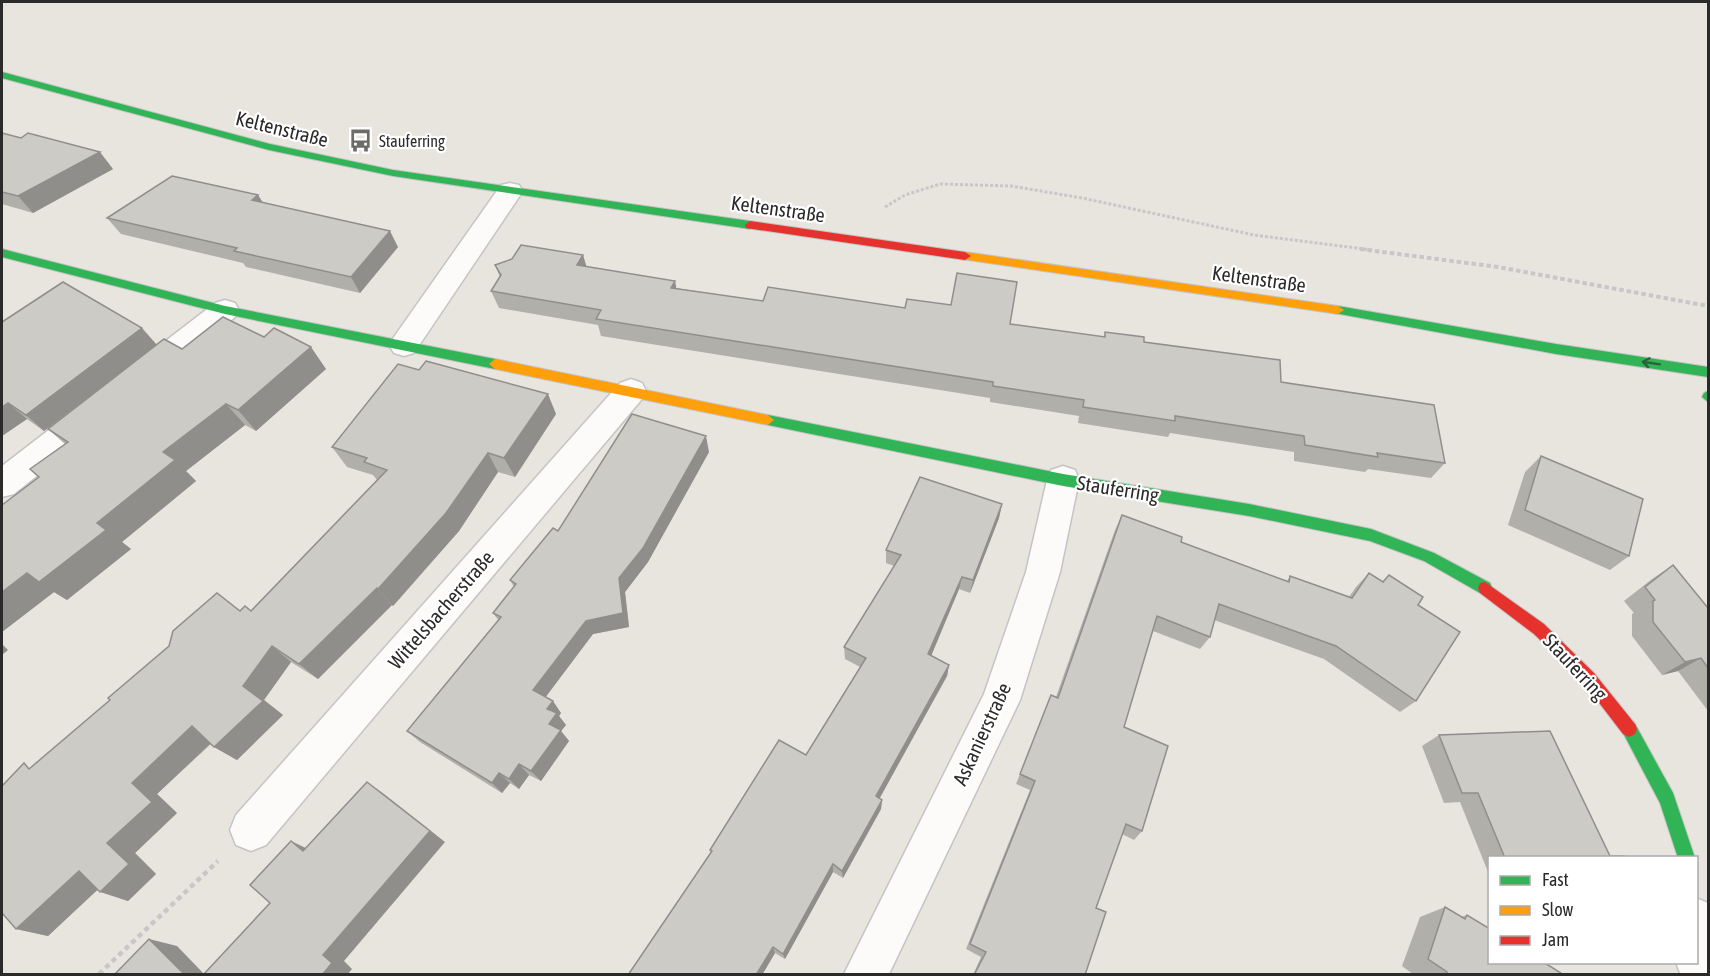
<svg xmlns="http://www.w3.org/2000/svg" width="1710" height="976" viewBox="0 0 1710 976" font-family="'Asap Condensed',sans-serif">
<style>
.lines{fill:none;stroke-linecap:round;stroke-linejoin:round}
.street-casing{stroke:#c5c4c5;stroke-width:3}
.fast-casing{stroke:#c5c4c5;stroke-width:2}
.slow-casing{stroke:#c5c4c5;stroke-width:2}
.jam-casing{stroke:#c5c4c5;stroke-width:2}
.path-far2{stroke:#c8c7c7;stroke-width:3;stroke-dasharray:3 2;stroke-linecap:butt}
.path-far1{stroke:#c8c7c7;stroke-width:4;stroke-dasharray:4.5 3;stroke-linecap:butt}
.path{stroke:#c8c7c7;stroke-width:4.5;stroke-dasharray:5 4;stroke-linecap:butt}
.street{fill:#fcfbfa;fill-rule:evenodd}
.fast{fill:#30b455;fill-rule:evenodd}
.slow{fill:#ff9f0a;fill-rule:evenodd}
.jam{fill:#e5322d;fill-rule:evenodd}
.wall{fill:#b0afaa}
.shaded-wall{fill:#908e8b}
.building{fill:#cdcbc6;stroke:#908e8b;stroke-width:1.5}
.oneway{stroke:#2c613b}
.labels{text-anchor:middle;stroke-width:4.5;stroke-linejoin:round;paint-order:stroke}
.far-poi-label{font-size:16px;fill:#2a2a2a;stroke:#fff;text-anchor:start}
.street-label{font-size:20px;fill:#2a2a2a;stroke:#fff}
</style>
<rect width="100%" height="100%" fill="#e8e5df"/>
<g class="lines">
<defs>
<g id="street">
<path d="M510 183 519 185 523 191 414 353 404 356 394 353 389 345 394 337 501 185Z"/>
<path d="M225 300 235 303 239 310 235 317 155 382 144 386 133 382 129 374 133 366 215 303Z"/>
<path d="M631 379 642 383 646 391 642 399 266 845 251 851 236 845 230 830 236 815 620 383Z"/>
<path d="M96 399 107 402 112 411 107 420 14 494 2 497V466L85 402Z"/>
<path d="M1063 466 1075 470 1079 480 1060 572 1020 700 889 974H844L984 694 1026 572 1047 480 1051 470Z"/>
<path d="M1696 898 1708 903V974L1680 973 1676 962H1696Z"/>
</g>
<g id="fast">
<path d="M2 72 270 144 393 170 750 221 755 225 750 229 393 176 269 150 2 78Z"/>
<path d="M2 249 225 306 495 359 501 364 495 369 225 314 2 257Z"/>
<path d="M1338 306 1556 344 1708 367V377L1556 354 1334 313 1332 310Z"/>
<path d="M1708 391V402L1702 397 1704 393Z"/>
<path d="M768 415 1063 474 1249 504 1371 529 1434 553 1490 583 1492 588 1490 593 1485 594 1480 593 1424 561 1370 541 1249 516 1063 486 768 425 762 420Z"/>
<path d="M1629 721 1635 724 1673 793 1695 858H1678L1660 803 1621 729 1623 724Z"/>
</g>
<g id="slow">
<path d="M965 252 1338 306 1344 310 1338 314 961 259V253Z"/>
<path d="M495 359 768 415 774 420 768 425 495 369 489 364Z"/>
</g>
<g id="jam">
<path d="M750 221 965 252 971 256 965 260 746 228 745 225Z"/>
<path d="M1485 582 1544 624 1594 673 1635 724 1637 729 1635 734 1629 737 1623 734 1584 683 1534 634 1480 593 1478 588 1480 583Z"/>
</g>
</defs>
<use href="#street" class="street-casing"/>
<use href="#fast" class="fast-casing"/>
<use href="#slow" class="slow-casing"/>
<use href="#jam" class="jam-casing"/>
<path class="path-far2" d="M885 207 905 195 940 184 1011 186 1082 198 1254 235 1372 250"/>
<path class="path-far1" d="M1360 249 1498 267 1708 306"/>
<path class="path" d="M99 974 218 861"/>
<use href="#street" class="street"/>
<use href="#fast" class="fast"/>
<use href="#slow" class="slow"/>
<use href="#jam" class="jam"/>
</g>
<g class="wall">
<path d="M2 133 113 169 33 213 2 204Z"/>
<path d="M258 195 263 203 398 247 360 293 246 267 243 263 121 234 107 218Z"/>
<path d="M583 255 586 266 675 281 676 288 763 301 1010 324 1104 337 1105 332 1144 342 1281 382 1445 463 1431 478 1368 469 1365 472 1294 461V452L1170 433 1168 437 1078 423 1079 416 990 402V398L601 336 598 325 499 308 491 291 500 277 495 265Z"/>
<path d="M2 322 182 349 326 369 256 431 245 425 186 471 196 481 122 542 131 549 67 600 54 592 2 632V505L39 477 65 444 48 429 150 350 44 431 27 419 2 436Z"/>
<path d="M556 414 515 477 498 472 459 531 393 606 392 605 318 679 291 662 264 700 283 715 237 760 214 747 211 744 157 794 177 813 135 853 156 874 128 901 97 890 48 936 16 929 31 767 240 611H251L377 480 373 475 347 467 332 447Z"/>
<path d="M709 452 648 562 625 592 629 627 593 634 545 697 561 713 559 716 566 725 561 731 569 741 541 781 529 775 519 789 510 783 502 793 420 742 407 731 499 621 493 613 514 587 510 580 558 531Z"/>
<path d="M1541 456 1629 556 1610 570 1508 525 1525 472Z"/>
<path d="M1002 504 999 518 970 593 959 589 931 655 949 665 947 676 879 798 882 800 881 809 843 878 833 872 785 959 775 953 762 975H628L711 853 710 850 806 755 860 667 845 659 844 647 894 566 886 563V550Z"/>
<path d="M1122 515 1181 542 1287 581 1290 576 1349 597 1356 587 1369 573 1382 582 1389 575 1418 605 1416 701 1400 712 1324 659 1214 620 1210 637 1200 649 1153 631 1124 727 1142 831 1134 840 1122 834 1096 908 1085 975H973L981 957 966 949 1030 790 1016 784 1051 695 1056 697 1115 530Z"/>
<path d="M1673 565 1708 608V711L1678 671 1662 675 1632 636V614L1634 613 1624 601 1652 579Z"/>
<path d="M1439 735 1610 856 1625 858H1490V872H1488L1460 802 1444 803 1422 746Z"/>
<path d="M1445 907 1461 917 1467 915 1564 975H1414L1402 966 1420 917Z"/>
</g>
<g class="shaded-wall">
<path d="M100 152 113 169 33 213 18 196Z"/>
<path d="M258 195 268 211 252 200Z"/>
<path d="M390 231 398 247 360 293 351 277Z"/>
<path d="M583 255 588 272 577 265Z"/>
<path d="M675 281 678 298 671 288Z"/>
<path d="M142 328 157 345 44 431 26 415Z"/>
<path d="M311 347 326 369 256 431 238 410Z"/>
<path d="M548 394 556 414 515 477 504 458Z"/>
<path d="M8 403 27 419 2 436V407Z"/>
<path d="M226 404 245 425 186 471 196 481 122 542 131 549 67 600 54 592 2 632V592L97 523 163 452Z"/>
<path d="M706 436 709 452 648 562 625 592 629 627 593 634 542 702 533 690Z"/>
<path d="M488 453 498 472 459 531 393 606 378 589Z"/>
<path d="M1002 504 999 518 970 593 973 580Z"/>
<path d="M962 577 959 589 927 666 928 654Z"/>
<path d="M377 588 392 605 318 679 299 664Z"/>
<path d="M2 644 8 650 2 655Z"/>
<path d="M272 646 291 662 264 700 283 715 237 760 214 747 243 686Z"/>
<path d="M1701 658 1678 671 1662 675 1685 662Z"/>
<path d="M949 665 947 676 876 805V796Z"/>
<path d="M553 701 561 713 559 716 566 725 561 731 569 741 541 781 531 771 549 724 547 709Z"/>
<path d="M192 726 214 740 157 794 177 813 135 853 156 874 128 901 100 892 107 843 132 783Z"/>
<path d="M519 764 529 775 519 789 509 779Z"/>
<path d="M499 773 510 783 502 793 492 783Z"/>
<path d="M367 782 384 794 445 842 344 961 352 969 347 975H322L323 955Z"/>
<path d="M882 800 881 809 843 878 842 871Z"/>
<path d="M291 841 312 851H303Z"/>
<path d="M833 864V872L785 959 783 954Z"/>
<path d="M79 871 108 880 48 936 16 929Z"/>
<path d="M149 939 177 946 205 975H185Z"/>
<path d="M773 947 775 953 762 975H756Z"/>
</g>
<g class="building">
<path d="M2 133 21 138 28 133 100 152 18 196 2 192Z"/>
<path d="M172 176 258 195 252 200 390 231 351 277 234 251 237 248 107 218Z"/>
<path d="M521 245 583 255 577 265 675 281 671 288 763 301 768 287 905 308 907 299 951 305 957 273 1017 282 1010 324 1105 337V332L1144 337V342L1280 360 1281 382 1434 405 1445 463 1377 453 1378 457 1305 445 1304 436 1175 416V421L1083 407 1084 400 993 386V382L596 319 601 310 491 291 501 275 495 265 512 259Z"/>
<path d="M63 282 142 328 26 415 8 403 2 407V322Z"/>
<path d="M223 317 264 337 274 328 311 347 238 410 226 404 163 452 175 460 97 523 106 530 39 582 27 573 2 592V505L39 477 30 469 68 442 48 429 164 339 182 349Z"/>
<path d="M426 361 548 394 504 458 488 453 446 513 378 589 377 588 299 664 272 646 243 686 263 701 214 747 192 726 132 783 152 802 107 843 129 864 100 892 79 871 16 929 2 913V786L24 763 29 769 110 700 108 698 169 646 173 631 217 593 240 611 245 606 251 611 387 470 364 462 367 458 332 447 398 364 419 370Z"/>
<path d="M632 414 706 436 643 548 619 578 623 613 586 621 533 690 553 701 547 709 557 713 549 724 561 730 531 771 519 764 509 779 499 773 492 783 407 731 501 617 493 613 516 584 510 580 553 528 558 531Z"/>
<path d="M1541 456 1643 499 1629 556 1525 510Z"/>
<path d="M920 477 1002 504 973 580 962 577 928 654 949 665 876 796 882 800 842 871 833 864 783 954 773 947 756 975H628L712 851 710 850 779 740 806 755 866 658 844 647 901 555 886 550Z"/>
<path d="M1122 515 1182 537 1181 542 1289 582 1290 576 1352 598 1369 573 1383 582 1389 575 1423 597 1418 605 1460 632 1416 701 1336 646 1219 604 1210 637 1157 616 1124 727 1168 746 1142 831 1126 824 1096 908 1106 912 1085 975H974L986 952 970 944 1035 781 1020 774 1051 695 1058 698Z"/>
<path d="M1673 565 1708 608V668L1701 658 1685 662 1653 622V601L1655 600 1645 587Z"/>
<path d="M1550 731 1610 856H1624L1625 858H1505L1478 793H1462L1439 735Z"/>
<path d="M367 782 430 831 323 955 332 963 322 975H203L270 903 250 885 291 841 303 851Z"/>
<path d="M1445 907 1465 919 1467 915 1490 929V963H1545L1564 975H1447V972L1428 959Z"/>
<path d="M149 939 185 975H114Z"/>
</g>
<defs><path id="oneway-shaft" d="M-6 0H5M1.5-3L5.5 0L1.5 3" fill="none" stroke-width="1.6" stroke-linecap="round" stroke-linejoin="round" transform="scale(1.5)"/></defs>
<use class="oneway" href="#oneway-shaft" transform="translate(1651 363) rotate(-171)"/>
<defs>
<symbol id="bus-bare" viewBox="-9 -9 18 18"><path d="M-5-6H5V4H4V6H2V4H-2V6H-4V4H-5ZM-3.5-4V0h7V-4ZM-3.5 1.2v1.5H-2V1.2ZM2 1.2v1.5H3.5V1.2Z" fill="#6c6b69" stroke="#fff" stroke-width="2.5" paint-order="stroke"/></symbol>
</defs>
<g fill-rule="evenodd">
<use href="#bus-bare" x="344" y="124" width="33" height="33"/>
</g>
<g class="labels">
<g class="far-poi-label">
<text x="379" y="147">Stauferring</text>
</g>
<g class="street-label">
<text transform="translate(282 129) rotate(14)" y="7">Keltenstraße</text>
<text transform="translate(778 209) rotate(8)" y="7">Keltenstraße</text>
<text transform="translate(1259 279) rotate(8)" y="7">Keltenstraße</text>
<text transform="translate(1118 489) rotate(9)" y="7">Stauferring</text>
<text transform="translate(441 610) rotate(-49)" y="7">Wittelsbacherstraße</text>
<text transform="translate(1575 667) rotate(47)" y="7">Stauferring</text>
<text transform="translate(982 734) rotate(-65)" y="7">Askanierstraße</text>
</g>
</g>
<rect width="1710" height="976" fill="none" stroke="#2a2a2a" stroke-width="6"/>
<rect x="1488" y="856" width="210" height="108" fill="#ffffff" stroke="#aaaaaa" stroke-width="1.5"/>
<rect x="1500" y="876" width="30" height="9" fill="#30b455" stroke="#aaaaaa" stroke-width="1.5"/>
<text x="1542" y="886" font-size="18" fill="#2a2a2a">Fast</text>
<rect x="1500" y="906" width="30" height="9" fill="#ff9f0a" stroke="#aaaaaa" stroke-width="1.5"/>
<text x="1542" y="916" font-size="18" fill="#2a2a2a">Slow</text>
<rect x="1500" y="936" width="30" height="9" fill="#e5322d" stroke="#aaaaaa" stroke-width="1.5"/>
<text x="1542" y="946" font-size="18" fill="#2a2a2a">Jam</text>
</svg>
